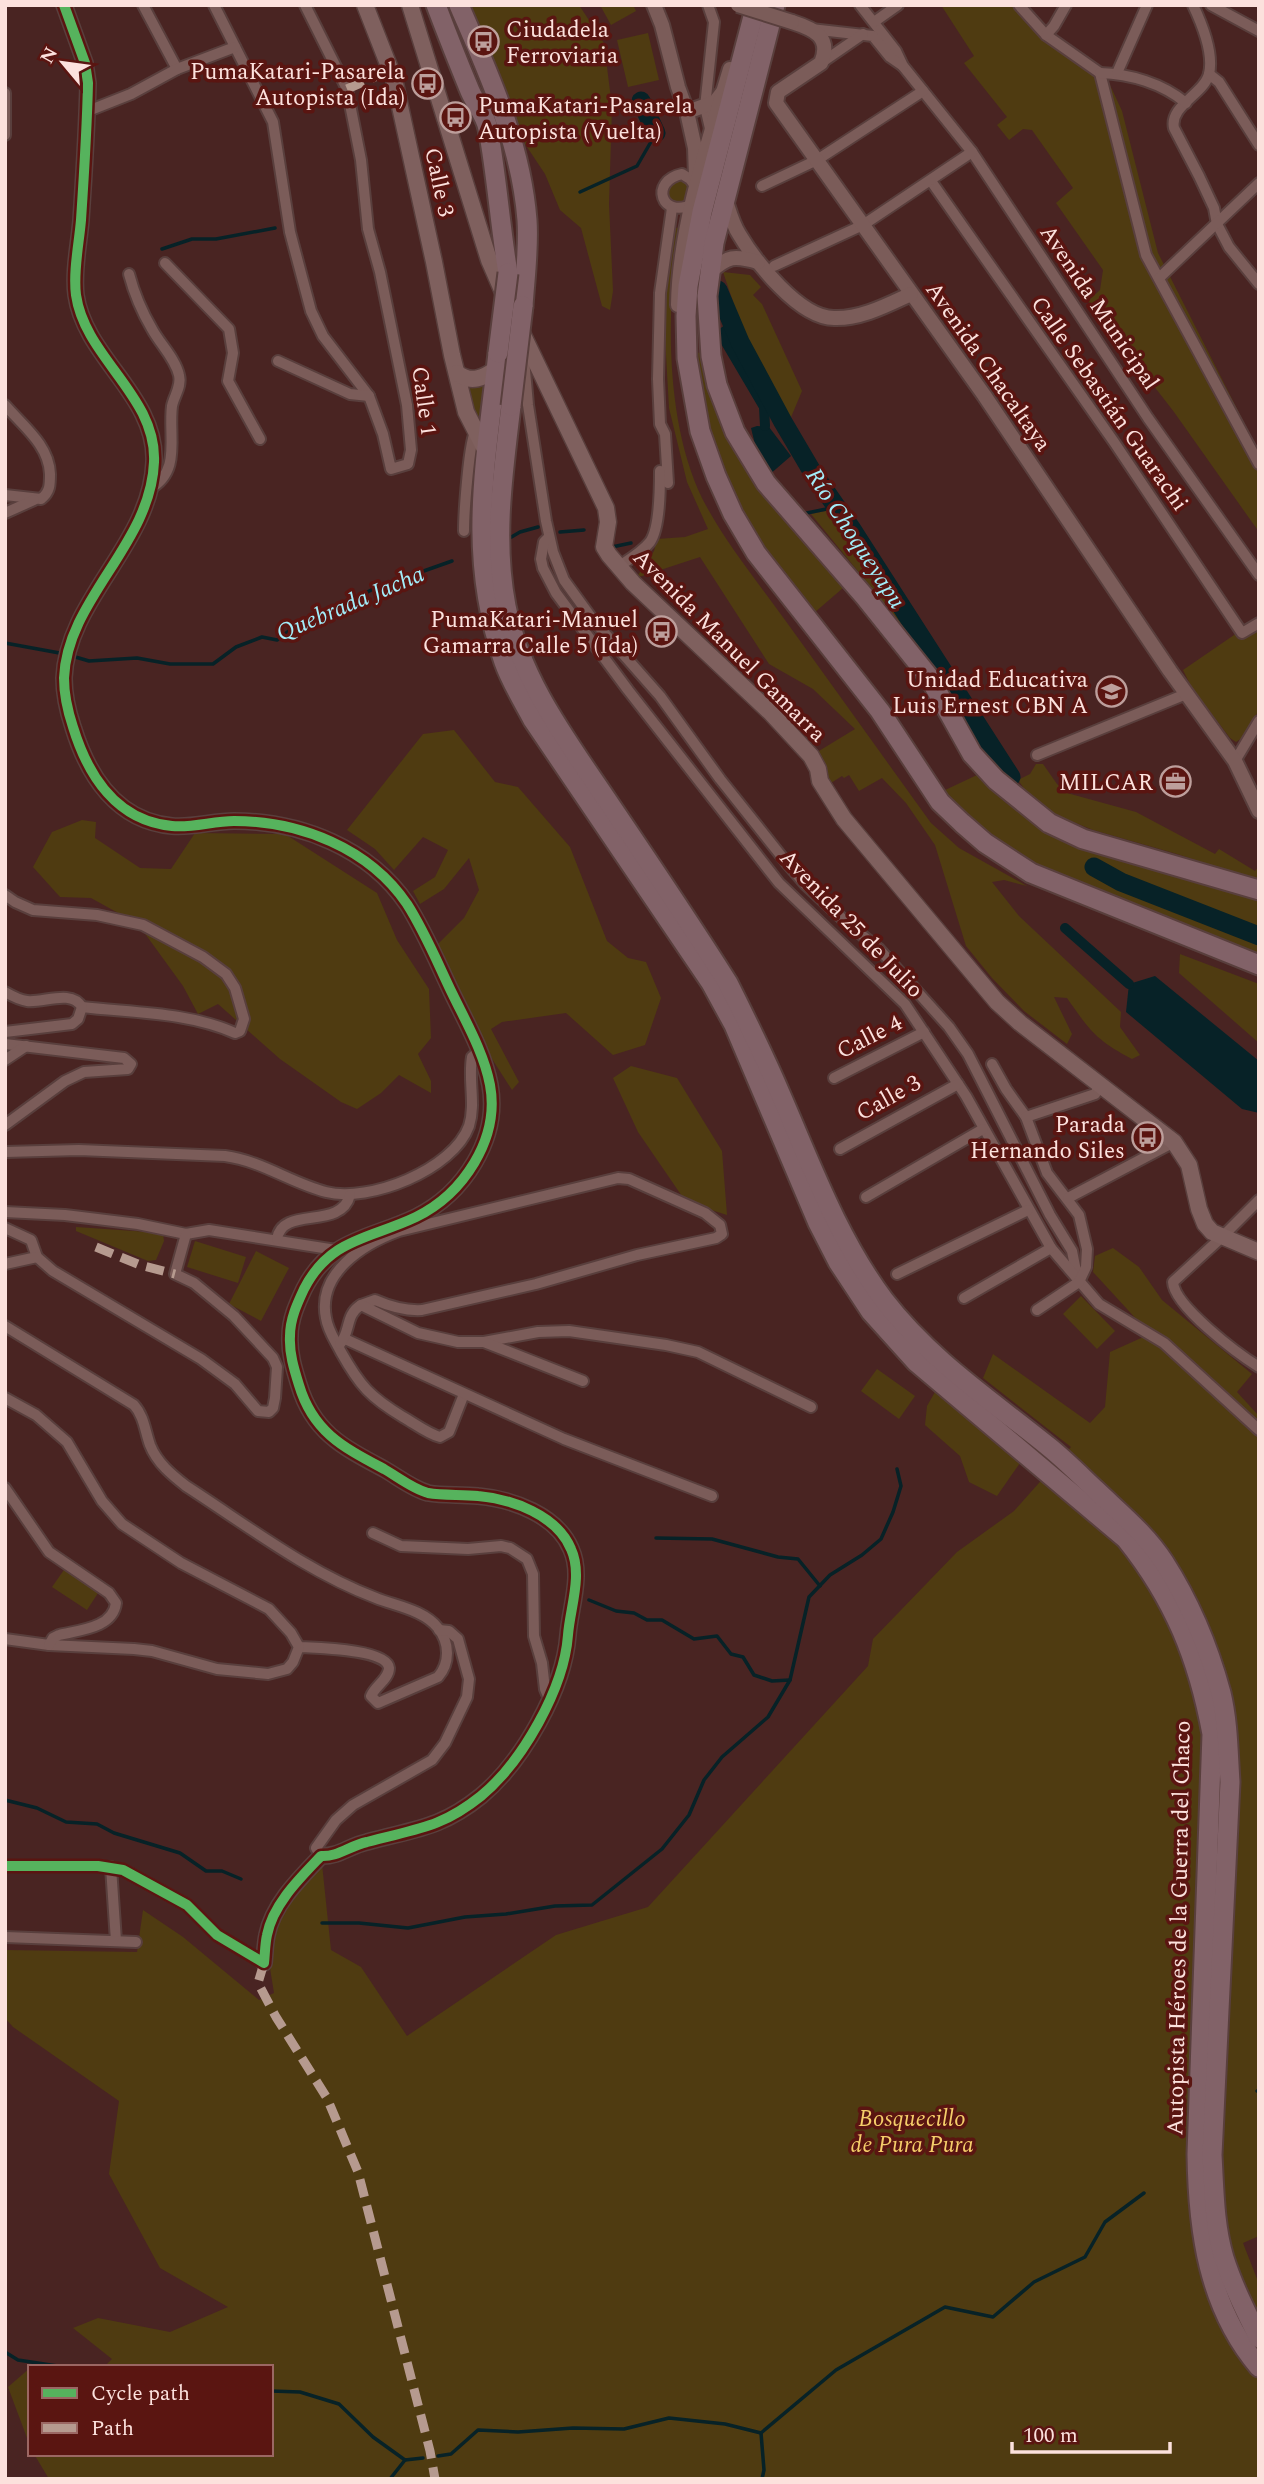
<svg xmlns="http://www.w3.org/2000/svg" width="1264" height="2484" viewBox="0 0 1264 2484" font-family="Spectral,serif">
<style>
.green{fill:#4f3b11}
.water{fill:#072227}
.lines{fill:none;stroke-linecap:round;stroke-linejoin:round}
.stream{stroke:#072227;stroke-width:3.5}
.canal{stroke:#072227;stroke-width:10}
.river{stroke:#072227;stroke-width:19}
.minor-casing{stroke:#593f3d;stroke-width:14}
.tertiary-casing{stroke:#593f3d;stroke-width:18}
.secondary-casing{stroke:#593f3d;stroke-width:19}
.motorway-casing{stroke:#593f3d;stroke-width:23}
.minor{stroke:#7b5c59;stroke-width:10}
.tertiary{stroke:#7b5c59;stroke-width:14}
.secondary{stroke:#7f605e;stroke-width:16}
.motorway{stroke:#826268;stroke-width:19}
.tertiary-bridge-casing{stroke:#593f3d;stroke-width:18;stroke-linecap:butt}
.motorway-bridge-casing{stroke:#593f3d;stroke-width:23;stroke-linecap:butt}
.tertiary-bridge{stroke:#7b5c59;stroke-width:14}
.motorway-bridge{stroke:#826268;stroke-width:19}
.quiet{stroke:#b69a8f;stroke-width:9;stroke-dasharray:18 9;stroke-linecap:butt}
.cycleway-casing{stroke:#5a1511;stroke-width:15}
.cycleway{stroke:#56b35d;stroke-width:10}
.labels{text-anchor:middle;stroke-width:7;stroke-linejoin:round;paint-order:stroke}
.poi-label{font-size:23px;fill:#fce1dd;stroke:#5a1511;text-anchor:end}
.street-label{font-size:23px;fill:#fce1dd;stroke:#5a1511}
.park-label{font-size:23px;font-style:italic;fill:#f5ce6a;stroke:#5a1511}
.water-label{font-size:24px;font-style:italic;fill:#a2eefa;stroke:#5a1511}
</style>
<rect width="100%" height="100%" fill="#492422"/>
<g class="green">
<path d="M471 5H579L604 43 612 107 609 204 613 291 610 310 602 306 581 228 560 210 545 174 525 144Z"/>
<path d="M600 5H633L636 11 611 25Z"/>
<path d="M941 5H1016L1097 71 1110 85 1122 111 1158 253 1259 452V532L1174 412 1088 301 1100 290 1103 270 1056 203 1073 188 1032 130 1023 129 1009 140 997 125 1007 117 964 63 974 56Z"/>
<path d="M648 33 659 80 628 87 617 40Z"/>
<circle cx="678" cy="191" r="11"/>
<path d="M679 227C666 310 665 421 702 498 724 541 757 581 785 620 834 688 882 755 931 823L959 848 1027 886 1004 880 992 882 1019 916 1121 1012 1120 1027 1140 1055 1132 1059C1096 1040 1090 1031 1067 998L1054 997 1072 1034 1067 1044 1024 1011 992 978 966 946 935 845 906 803 882 778 859 791 849 775 844 778 842 776 831 783 814 754 855 729 813 689 769 664 700 557 636 578 654 551 657 539 685 537 708 529 687 482 669 408 663 301 674 229Z"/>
<path d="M723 272 750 275 761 287 753 295 762 304 802 391 789 422 742 328Z"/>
<path d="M701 352C707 376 712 401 722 424 745 480 804 540 843 588L814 613 777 568 748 525 733 495 705 420 695 354Z"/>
<path d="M486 383 481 425 473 408 466 384Z"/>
<path d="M841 508 992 746 915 641 811 514Z"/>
<path d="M1259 629V710L1242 738 1236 742 1230 738 1192 688 1183 670 1237 633 1245 638Z"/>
<path d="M454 730 495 782 518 787 570 847 607 941 628 958 646 962 661 998 645 1045 613 1055 566 1013 502 1022 491 1029 519 1082 512 1090 476 1034 435 947 464 918 479 890 469 858 444 889 420 904 413 891 435 877 448 850 423 837 394 870 375 849 347 830 423 734Z"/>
<path d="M1036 764H1043L1057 784 1067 793 1136 812 1215 854 1219 849 1255 871 1259 866V881L1177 854 1093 830 1051 813 1033 801 1018 780 1030 774Z"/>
<path d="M977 775 1006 803 1041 826 1259 901V930L1154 888 1092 860 1087 870 1114 885 1259 943V956L1081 884 1026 859 990 838 965 816 943 791Z"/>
<path d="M82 820 96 822 95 838 140 868 171 869 195 833 285 834 377 893 397 940 429 989 431 1038 418 1054 431 1081V1093L399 1075 381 1093 357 1109 341 1102 280 1059 218 1004 198 1014 183 986 138 924 91 898 60 897 33 867 52 832Z"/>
<path d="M1180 954 1259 984V1043L1179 973Z"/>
<path d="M631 1066 677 1078 722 1151 727 1215 686 1202 638 1132 613 1078Z"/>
<path d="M76 1227 163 1233 164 1241 156 1260 148 1261 76 1231Z"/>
<path d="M195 1241 246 1257 238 1283 187 1267Z"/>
<path d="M1113 1248 1139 1267 1162 1300 1252 1374 1237 1392 1259 1416V2236L1243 2243 1259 2284V2479H49L34 2454H271V2367H104L112 2359 73 2328 98 2318 170 2332 228 2307 160 2268 109 2174 119 2101 13 2027 5 2018V1950L137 1952 143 1910 183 1937 259 2000 274 1993 266 1943 279 1908 322 1864 331 1950 361 1967 407 2036 556 1935 648 1907 868 1666 873 1639 957 1552 1014 1511 1071 1447 983 1378 993 1354 1090 1423 1105 1407 1110 1352 1150 1334 1093 1272 1095 1256Z"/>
<path d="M256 1251 289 1268 261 1321 229 1304Z"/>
<path d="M1081 1296 1115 1331 1097 1349 1063 1314Z"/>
<path d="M877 1369 915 1396 899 1419 861 1391Z"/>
<path d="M935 1392 973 1420 1020 1463 997 1496 969 1482 960 1456 925 1425 927 1406Z"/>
<path d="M66 1567 100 1590 87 1610 52 1587Z"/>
<path d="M30 2368V2446L8 2387Z"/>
</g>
<g class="water">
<path d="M757 426 769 427 791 456 769 475 759 461 751 428Z"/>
<path d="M1155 976 1259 1061V1113L1242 1109 1126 1012 1129 984Z"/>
</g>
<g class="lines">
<g class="stream">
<path d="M580 192 637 166 656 133"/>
<path d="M162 249 192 239H216L275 228"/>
<path d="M802 514 836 507"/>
<path d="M560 532 584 530"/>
<path d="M508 539 520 532 538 527"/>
<path d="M609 545 612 547 631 543"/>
<path d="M5 643 65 654"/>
<path d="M72 656 89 661 137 658 170 664H213L236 647 262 637 277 640 305 619 337 609 373 589 452 561"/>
<path d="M656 1538 712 1539 778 1557 798 1559 820 1586"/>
<path d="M589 1600 616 1611 634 1613 647 1620H662L694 1639 717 1636 731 1654 743 1657 754 1675 772 1681 790 1680"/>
<path d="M5 1800 37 1808 66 1822 97 1824 114 1833 180 1853 206 1871H222L241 1879"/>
<path d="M322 1923H359L408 1928 465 1917 506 1914 555 1906 592 1905 662 1849 689 1815 704 1780 722 1757 768 1717 790 1680 809 1597 830 1575 862 1555 881 1539 893 1512 901 1486 897 1469"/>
<path d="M1257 2091 1259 2090"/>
<path d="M5 2352 18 2360 64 2367"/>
<path d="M271 2391 300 2392 339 2404 373 2437 405 2460 423 2458"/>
<path d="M761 2433 764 2470 762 2479"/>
<path d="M438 2456 451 2454 478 2430 518 2432 573 2428 624 2429 669 2418 725 2424 761 2433 836 2370 945 2307 993 2317 1034 2282 1085 2257 1105 2222 1144 2193"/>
<path d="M390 2479 405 2460"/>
</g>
<g class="canal">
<path d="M732 326 721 334 764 407 765 426"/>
<path d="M1065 928 1129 984"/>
</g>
<g class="river">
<path d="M641 101 656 133"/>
<path d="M718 290 740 342 783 422 813 473 851 528 1011 777"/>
<path d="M1094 867 1121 882 1259 936"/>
</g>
<defs>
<g id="minor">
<path d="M143 5 177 69"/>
<path d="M214 5 273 122 290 232 311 311 323 336 369 396 383 434 391 469 408 464 411 450 407 405 380 272 368 229 361 160 347 89 305 5"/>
<path d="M708 5 714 22 705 107 711 133"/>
<path d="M860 5 896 51 903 66 972 152 1148 418 1259 575"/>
<path d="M1019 5 1046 35 1100 73"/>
<path d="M1193 5C1202 24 1214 53 1209 74 1204 94 1169 106 1174 128L1199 176 1214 208 1217 224 1229 247 1259 284"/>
<path d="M1211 5 1259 31"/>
<path d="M874 22 898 5"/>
<path d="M811 29 873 36 890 57 903 66"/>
<path d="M1046 35 1054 26 1066 5"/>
<path d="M821 63 863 34"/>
<path d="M1100 73 1146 255 1259 464"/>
<path d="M1100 73C1130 74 1162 83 1186 103"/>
<path d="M1117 73 1147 5"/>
<path d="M1209 74 1219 82 1259 145"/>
<path d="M5 93V135"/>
<path d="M88 111 131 94 177 69 235 47"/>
<path d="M931 181 1114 442 1242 633 1259 623"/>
<path d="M762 186 817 160 923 91"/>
<path d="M693 204C661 220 649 181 682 174L690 179 697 189"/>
<path d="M165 263 229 329 233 353 228 381 260 439"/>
<path d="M774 266 863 225 972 152"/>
<path d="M129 274C134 293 142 312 152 329 160 344 175 358 179 375 182 386 174 396 172 406 168 436 182 472 149 489"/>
<path d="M1159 278 1259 183"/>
<path d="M524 359 528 405 546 521 553 552 564 580 593 620 660 696 720 779 786 862 805 884 846 922 879 949 949 1027 968 1054 1050 1215 1072 1251 1078 1281"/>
<path d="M278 361 350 394 369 396"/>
<path d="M5 405C23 426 49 445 50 474 50 485 50 492 41 499L5 495"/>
<path d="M668 483 665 434 660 424 658 379 660 293 672 208"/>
<path d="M5 513 34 500"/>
<path d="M464 531C464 515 469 439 476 430"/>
<path d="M549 537 544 542 541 559 543 568 556 593 628 690 779 883 905 1004 966 1096 1051 1248 1099 1304 1164 1343 1259 1430"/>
<path d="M619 566C630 559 641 553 650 542 660 528 660 488 660 471"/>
<path d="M1037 755 1186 694"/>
<path d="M1235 761 1259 721"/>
<path d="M5 895 15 902 33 910 97 915 143 925 203 957 226 974 235 988 244 1019 240 1031 235 1033C188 1012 133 1013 82 1007"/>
<path d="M5 992C12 996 19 1000 27 1001 44 1003 71 989 82 1007L78 1019 72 1024 5 1032"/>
<path d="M5 1044 124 1058 131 1064 128 1069 84 1072 65 1081 5 1125"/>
<path d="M5 1060 26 1046"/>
<path d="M992 1064 1006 1089 1026 1117 1047 1173 1079 1215 1087 1249 1086 1267 1079 1282 1037 1310"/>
<path d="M834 1078 924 1032"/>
<path d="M1026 1117 1095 1094 1100 1086"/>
<path d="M840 1149 958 1084"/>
<path d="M5 1152 79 1150 225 1156C262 1161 291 1183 326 1192 369 1203 453 1170 469 1126 476 1104 468 1080 472 1057L479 1051"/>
<path d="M866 1197 983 1129"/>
<path d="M1068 1198 1174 1142"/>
<path d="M1259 1200 1222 1237 1173 1282C1174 1306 1238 1354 1259 1367"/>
<path d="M5 1212 65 1215 138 1224 186 1234 209 1230 336 1250"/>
<path d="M5 1228 31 1240 37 1257 53 1271 201 1359 235 1384 258 1411 269 1412 273 1408 275 1398 277 1367 273 1358 234 1316 194 1283 175 1274 186 1234"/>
<path d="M277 1239C282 1205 341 1231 350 1195"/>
<path d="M5 1264 37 1257"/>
<path d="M897 1274 1028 1210"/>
<path d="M964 1298 1051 1248"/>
<path d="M361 1305 375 1300C391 1307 405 1311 422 1310L536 1284 637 1255 716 1238 722 1234 720 1225 705 1213 629 1179 618 1178 399 1231C363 1244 317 1273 326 1318 328 1331 335 1340 341 1352 360 1386 370 1397 403 1417 414 1423 428 1434 440 1437L449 1432 464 1394"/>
<path d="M5 1326 134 1405C144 1416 145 1431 150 1445 157 1463 172 1475 186 1486 248 1526 307 1572 376 1598 396 1606 424 1610 438 1628 450 1643 450 1663 438 1677L378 1703 371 1696C375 1686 389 1679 389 1668 387 1649 315 1648 299 1647"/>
<path d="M345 1339 564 1439 712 1496"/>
<path d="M484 1342 538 1332 569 1331 666 1345 698 1352 811 1407"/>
<path d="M340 1344C351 1331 345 1315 361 1305L418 1333 458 1342H484L583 1381"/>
<path d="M5 1398 36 1415 67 1442 102 1501 122 1524 181 1563 269 1609 291 1633 299 1647 293 1662 287 1669 268 1674 217 1669 152 1651 134 1649 49 1645 5 1639"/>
<path d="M5 1488 49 1552 109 1593 116 1603C113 1628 80 1630 59 1635L53 1638 49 1645"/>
<path d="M373 1533 401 1546 468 1549 501 1546 510 1548 527 1559 533 1574 534 1636 542 1663 545 1689 550 1701"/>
<path d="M321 1856 316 1848 336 1820 353 1805 432 1760 445 1743 467 1697 469 1679 458 1639 449 1631 439 1630"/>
<path d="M5 1866H98L123 1870 187 1905 217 1935 264 1963"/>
<path d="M111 1867 116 1941"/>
<path d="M5 1937 136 1942"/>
</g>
<g id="tertiary">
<path d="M64 5 85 63 88 83C87 129 84 175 81 220 79 244 73 271 76 295 85 358 157 396 154 462 151 544 67 599 64 678 64 695 68 712 73 727 88 776 117 821 172 826 193 828 213 821 234 821 300 821 369 848 407 904 425 932 438 964 452 993 466 1022 484 1053 490 1085 500 1139 463 1194 416 1217 370 1239 330 1238 304 1289 297 1304 290 1319 290 1336 289 1353 294 1369 299 1385 313 1432 343 1447 384 1469 398 1477 413 1489 428 1493 444 1496 462 1494 478 1496 512 1499 557 1515 571 1549 583 1575 570 1608 568 1635 564 1689 522 1762 481 1796 440 1829 414 1829 367 1842 349 1846 338 1857 321 1856 300 1878 273 1904 267 1935 265 1944 265 1954 264 1963"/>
<path d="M654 5 662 25 678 87 687 112 695 148 696 176"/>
<path d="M792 22C814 29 832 37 821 63L778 92 776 103 984 395 1170 671 1235 761 1259 811"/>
<path d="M687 112 715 102 722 93"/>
<path d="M725 198C729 210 732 223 739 234 755 261 799 318 834 318 861 319 887 305 911 294"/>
<path d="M710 272C728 256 734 255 758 262"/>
<path d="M678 305C679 228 708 143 730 69"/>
</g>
<g id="secondary">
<path d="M365 5 394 79 434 262 452 355 466 412 487 453"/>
<path d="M410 5 489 260 506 299"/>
<path d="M520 329 606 508 608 522 604 547 609 555 633 583 771 713 811 756 818 769 820 781 844 819 997 1002 1020 1023 1174 1142 1189 1165 1199 1209 1205 1224 1212 1232 1259 1252"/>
<path d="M457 373C471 384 484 378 497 368"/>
</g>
<g id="motorway">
<path d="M436 5C447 34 458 62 470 91 475 103 486 116 488 129 497 177 500 226 508 273"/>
<path d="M459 5C489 75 521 143 527 220 529 248 525 277 523 306"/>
<path d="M756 5 702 212 688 286 686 316 687 358 700 431 716 476 733 514 756 553 880 711 940 802 962 823 985 843 1031 873 1259 965"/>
<path d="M775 5 714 243 707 296 711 356 717 385 735 432 766 483 865 597 929 677 972 754 996 780 1049 823 1083 839 1259 890"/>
<path d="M498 353C486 462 466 554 504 662 511 682 523 701 533 720L711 983 734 1025 818 1223 838 1262 871 1312 916 1362 1126 1539C1174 1599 1198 1658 1212 1734L1197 2154C1198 2230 1208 2307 1259 2367"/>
<path d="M511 406C503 473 493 539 506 606 521 682 569 743 611 806 651 865 690 923 728 983 746 1019 764 1055 780 1093 811 1164 837 1237 884 1300 930 1360 991 1400 1049 1447 1065 1460 1080 1475 1096 1490 1120 1513 1146 1534 1164 1562 1189 1601 1209 1649 1221 1693 1228 1722 1228 1753 1230 1782L1212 2155C1214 2189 1214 2225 1224 2258 1233 2286 1246 2312 1259 2338"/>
</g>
</defs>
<use href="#minor" class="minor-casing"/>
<use href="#tertiary" class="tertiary-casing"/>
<use href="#secondary" class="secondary-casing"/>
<use href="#motorway" class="motorway-casing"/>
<use href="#minor" class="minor"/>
<use href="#tertiary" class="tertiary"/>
<use href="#secondary" class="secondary"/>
<use href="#motorway" class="motorway"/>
<defs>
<path id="tertiary-bridge" d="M738 5 792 22"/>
<g id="motorway-bridge">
<path d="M498 353 508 273"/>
<path d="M511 406 523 306"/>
</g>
</defs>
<use href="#tertiary-bridge" class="tertiary-bridge-casing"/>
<use href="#motorway-bridge" class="motorway-bridge-casing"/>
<use href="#tertiary-bridge" class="tertiary-bridge"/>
<use href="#motorway-bridge" class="motorway-bridge"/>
<g class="quiet">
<path d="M347 89 391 70"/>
<path d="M96 1247 140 1265 175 1274"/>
<path d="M264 1963 258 1983 276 2017 327 2098 358 2172 430 2451 435 2479"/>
</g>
<defs>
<path id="cycleway" d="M5 1866H98L123 1870 187 1905 217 1935 264 1963C265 1954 265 1944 267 1935 273 1904 300 1878 321 1856 338 1857 349 1846 367 1842 414 1829 440 1829 481 1796 522 1762 564 1689 568 1635 570 1608 583 1575 571 1549 557 1515 512 1499 478 1496 462 1494 444 1496 428 1493 413 1489 398 1477 384 1469 343 1447 313 1432 299 1385 294 1369 289 1353 290 1336 290 1319 297 1304 304 1289 330 1238 370 1239 416 1217 463 1194 500 1139 490 1085 484 1053 466 1022 452 993 438 964 425 932 407 904 369 848 300 821 234 821 213 821 193 828 172 826 117 821 88 776 73 727 68 712 64 695 64 678 67 599 151 544 154 462 157 396 85 358 76 295 73 271 79 244 81 220 84 175 87 129 88 83L85 63 64 5"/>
</defs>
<use href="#cycleway" class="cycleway-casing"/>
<use href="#cycleway" class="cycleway"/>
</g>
<defs>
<symbol id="bus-ring" viewBox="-11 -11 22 22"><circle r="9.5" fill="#5a1511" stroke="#bd9f9c" stroke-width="1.5"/><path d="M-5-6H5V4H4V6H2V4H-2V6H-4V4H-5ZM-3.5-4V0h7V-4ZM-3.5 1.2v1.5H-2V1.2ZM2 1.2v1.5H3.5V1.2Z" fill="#bd9f9c"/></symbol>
<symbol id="school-ring" viewBox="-11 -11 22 22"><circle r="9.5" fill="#5a1511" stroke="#bd9f9c" stroke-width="1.5"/><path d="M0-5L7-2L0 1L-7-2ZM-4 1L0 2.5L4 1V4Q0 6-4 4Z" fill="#bd9f9c"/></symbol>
<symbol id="office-ring" viewBox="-11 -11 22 22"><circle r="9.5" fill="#5a1511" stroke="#bd9f9c" stroke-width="1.5"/><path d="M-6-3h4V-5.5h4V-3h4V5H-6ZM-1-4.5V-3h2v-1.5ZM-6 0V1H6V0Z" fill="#bd9f9c"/></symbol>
</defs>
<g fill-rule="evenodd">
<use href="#bus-ring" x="466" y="24" width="35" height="35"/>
<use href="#bus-ring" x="410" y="66" width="35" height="35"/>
<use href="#bus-ring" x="438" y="100" width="35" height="35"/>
<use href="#bus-ring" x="644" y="614" width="35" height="35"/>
<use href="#school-ring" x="1094" y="674" width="35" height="35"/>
<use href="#office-ring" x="1158" y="764" width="35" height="35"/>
<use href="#bus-ring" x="1130" y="1120" width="35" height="35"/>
</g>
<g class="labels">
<g class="poi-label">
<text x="506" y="37" text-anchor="start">Ciudadela<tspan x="506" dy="26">Ferroviaria</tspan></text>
<text x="405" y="79">PumaKatari-Pasarela<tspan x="405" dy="26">Autopista (Ida)</tspan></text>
<text x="478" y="113" text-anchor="start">PumaKatari-Pasarela<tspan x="478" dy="26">Autopista (Vuelta)</tspan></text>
<text x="638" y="627">PumaKatari-Manuel<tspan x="638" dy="26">Gamarra Calle 5 (Ida)</tspan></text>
<text x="1088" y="687">Unidad Educativa<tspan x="1088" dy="26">Luis Ernest CBN A</tspan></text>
<text x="1153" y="790">MILCAR</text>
<text x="1125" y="1132">Parada<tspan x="1125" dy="26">Hernando Siles</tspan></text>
</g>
<g class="street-label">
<text transform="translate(440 182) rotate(78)" y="8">Calle 3</text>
<text transform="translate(1100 307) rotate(56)" y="8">Avenida Municipal</text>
<text transform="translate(989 366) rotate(55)" y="8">Avenida Chacaltaya</text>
<text transform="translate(425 401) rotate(82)" y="8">Calle 1</text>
<text transform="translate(1110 403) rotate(55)" y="8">Calle Sebastián Guarachi</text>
<text transform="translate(730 645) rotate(45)" y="8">Avenida Manuel Gamarra</text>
<text transform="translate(852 923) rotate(46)" y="8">Avenida 25 de Julio</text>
<text transform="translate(869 1036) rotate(-27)" y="8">Calle 4</text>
<text transform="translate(888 1097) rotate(-29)" y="8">Calle 3</text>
<text transform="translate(1178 1928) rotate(-89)" y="8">Autopista Héroes de la Guerra del Chaco</text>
</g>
<g class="park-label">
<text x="912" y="2126">Bosquecillo<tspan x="912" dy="26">de Pura Pura</tspan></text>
</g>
<g class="water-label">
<text transform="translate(856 538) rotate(57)" y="8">Río Choqueyapu</text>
<text transform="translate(350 603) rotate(-23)" y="8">Quebrada Jacha</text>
</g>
</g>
<rect width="1264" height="2484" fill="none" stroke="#fce1dd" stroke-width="14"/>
<rect x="28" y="2365" width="245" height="91" fill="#5a1511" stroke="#9b6763" stroke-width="2"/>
<rect x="42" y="2388" width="35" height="10" fill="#56b35d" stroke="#9b6763" stroke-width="2"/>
<text x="91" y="2400" font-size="21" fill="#fce1dd">Cycle path</text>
<rect x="42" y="2423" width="35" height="10" fill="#b69a8f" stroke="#9b6763" stroke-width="2"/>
<text x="91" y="2435" font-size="21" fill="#fce1dd">Path</text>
<g transform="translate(63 63) rotate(299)" stroke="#5a1511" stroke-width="5" paint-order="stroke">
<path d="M0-5L12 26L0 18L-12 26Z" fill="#fce1dd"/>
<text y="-10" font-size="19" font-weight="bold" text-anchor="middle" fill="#fce1dd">N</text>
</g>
<path d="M1012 2442v10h158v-10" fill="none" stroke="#fce1dd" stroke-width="3.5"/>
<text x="1023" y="2442" font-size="21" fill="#fce1dd" stroke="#5a1511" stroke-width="5" paint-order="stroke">100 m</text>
</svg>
